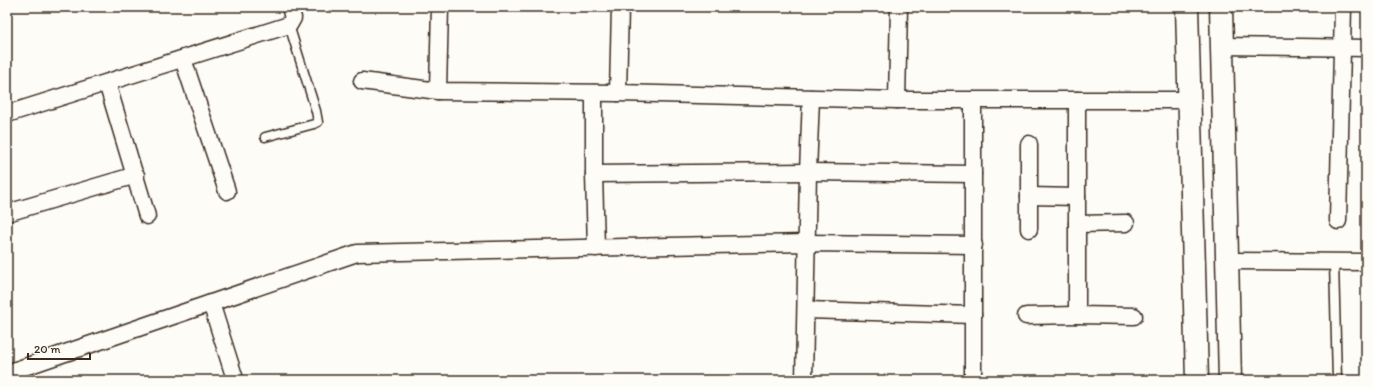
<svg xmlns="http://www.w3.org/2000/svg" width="1373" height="387" viewBox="0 0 1373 387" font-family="Itim,sans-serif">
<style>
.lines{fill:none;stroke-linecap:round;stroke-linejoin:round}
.lane-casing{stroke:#3b2a1e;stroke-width:11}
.street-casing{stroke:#3b2a1e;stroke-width:19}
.secondary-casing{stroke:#3b2a1e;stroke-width:25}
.lane{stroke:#fdfcf7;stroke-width:8}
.street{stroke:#fdfcf7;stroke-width:16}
.secondary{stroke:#fdfcf7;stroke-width:22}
</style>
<rect width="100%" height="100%" fill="#fdfcf7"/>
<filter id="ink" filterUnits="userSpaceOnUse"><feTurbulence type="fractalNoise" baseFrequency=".025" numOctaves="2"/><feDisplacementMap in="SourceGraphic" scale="8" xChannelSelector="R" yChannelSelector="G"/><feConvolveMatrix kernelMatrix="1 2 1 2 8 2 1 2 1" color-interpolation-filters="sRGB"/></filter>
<g filter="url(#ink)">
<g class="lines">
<defs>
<g id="lane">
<path d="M265 137 314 124 318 122 316 111 289 25"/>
<path d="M1334 262 1337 380"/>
</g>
<g id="street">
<path d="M1222 46 1366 48"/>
<path d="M183 59 227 191"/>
<path d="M362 81 438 91 618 93 897 100H1190"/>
<path d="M107 83 147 216"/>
<path d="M438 91 440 7"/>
<path d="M594 93V174L808 172 973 174"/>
<path d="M618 93 620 7"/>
<path d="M897 100 899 7"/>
<path d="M973 100V380"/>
<path d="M1077 100V315L1134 316"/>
<path d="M7 114 289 25 293 18 290 7"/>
<path d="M594 174 596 248"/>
<path d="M1029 196 1077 197"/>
<path d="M7 213 136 175"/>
<path d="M1338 221 1343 7"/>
<path d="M1077 224 1126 223"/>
<path d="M1029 229V144"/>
<path d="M1227 261 1366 262"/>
<path d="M211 303 235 379"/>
<path d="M806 310 973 315"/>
<path d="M1026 316 1077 315"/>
<path d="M7 373 357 253 807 243 974 245"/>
<path d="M804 380 808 172 811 98"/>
</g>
<g id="secondary">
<path d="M1187 7 1197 380"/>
<path d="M1221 7 1230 380"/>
</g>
</defs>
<use href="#lane" class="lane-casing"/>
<use href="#street" class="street-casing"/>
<use href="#secondary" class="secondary-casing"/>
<use href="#lane" class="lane"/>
<use href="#street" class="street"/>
<use href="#secondary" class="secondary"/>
</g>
</g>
<rect width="1373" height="387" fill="none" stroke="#fdfcf7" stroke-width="24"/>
<rect x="12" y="12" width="1349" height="363" fill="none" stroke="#3b2a1e" stroke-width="1.5" filter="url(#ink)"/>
<path d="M28 353v6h62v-6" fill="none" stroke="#3b2a1e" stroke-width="2"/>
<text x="34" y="353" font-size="12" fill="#3b2a1e" stroke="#fdfcf7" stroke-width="3" paint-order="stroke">20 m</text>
</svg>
